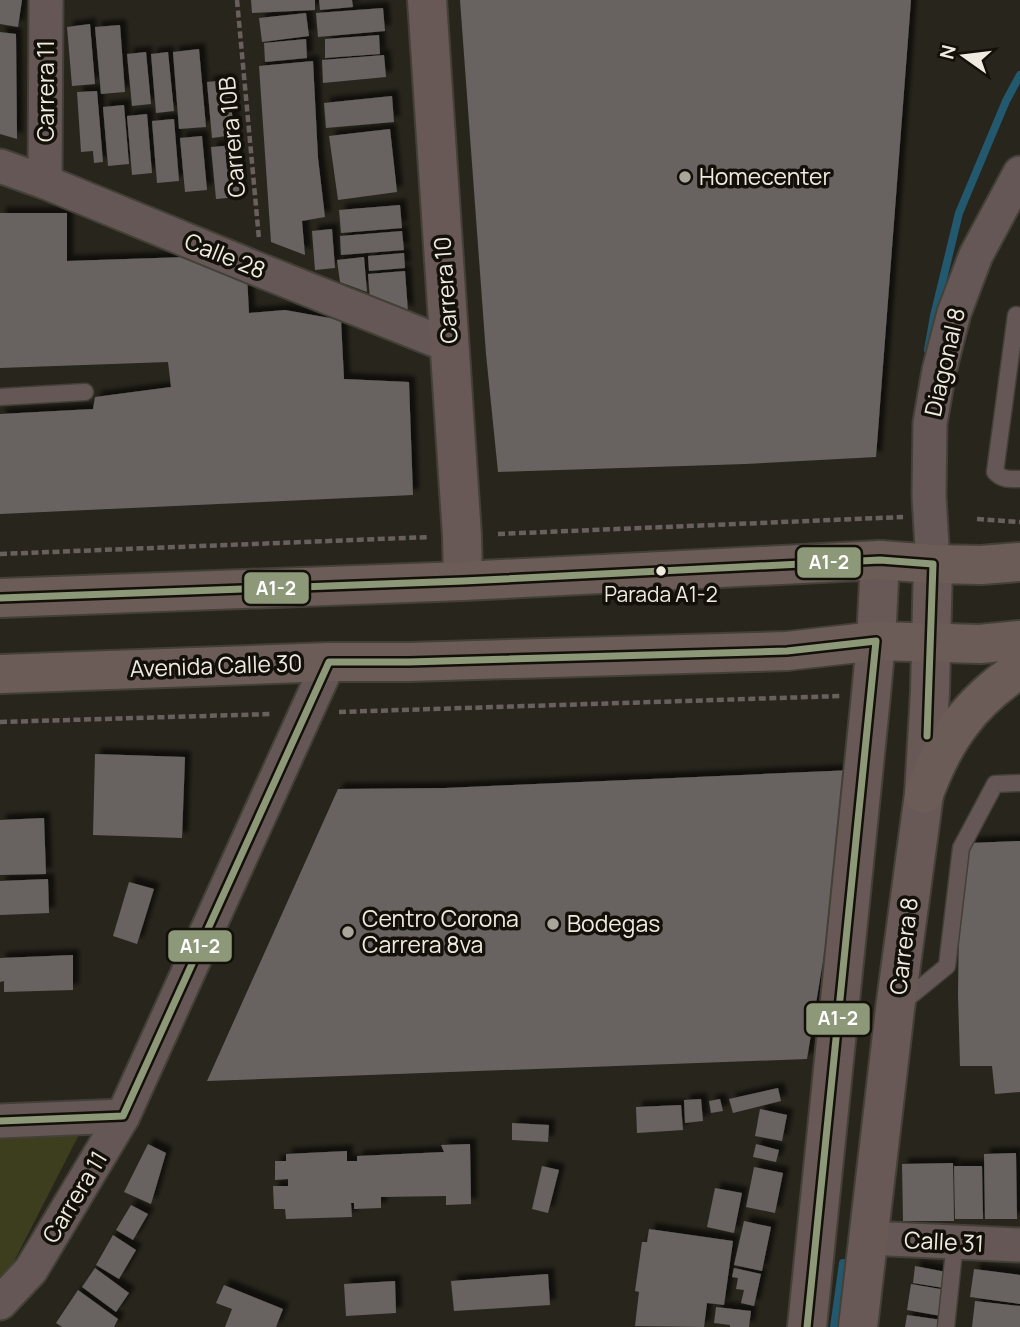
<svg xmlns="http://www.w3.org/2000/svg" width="1020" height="1327" viewBox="0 0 1020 1327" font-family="Manrope,sans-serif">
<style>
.green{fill:#3d3e1d}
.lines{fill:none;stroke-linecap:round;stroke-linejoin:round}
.stream{stroke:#22596f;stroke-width:8}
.building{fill:#676361;filter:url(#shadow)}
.lane-casing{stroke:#434038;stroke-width:19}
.street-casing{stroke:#434038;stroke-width:37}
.secondary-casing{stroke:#434038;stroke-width:42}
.highway-casing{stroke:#434038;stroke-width:42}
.path{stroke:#69605d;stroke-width:4.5;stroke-dasharray:7 3.5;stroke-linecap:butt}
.lane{stroke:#655755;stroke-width:16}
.street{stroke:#655755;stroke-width:33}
.secondary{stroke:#685956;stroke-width:38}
.highway{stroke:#6c5c58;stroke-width:38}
.bus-1-casing{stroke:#131009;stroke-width:12}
.bus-1{stroke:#8d9878;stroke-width:7}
.poi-dot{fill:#a9a69c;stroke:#131009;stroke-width:2.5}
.bus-dot{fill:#efebe1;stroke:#131009;stroke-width:2.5}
.labels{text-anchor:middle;stroke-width:7;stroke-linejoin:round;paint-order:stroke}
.bus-label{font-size:21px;fill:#efebe1;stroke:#131009}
.street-label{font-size:23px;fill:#efebe1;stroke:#131009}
.poi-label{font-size:23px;fill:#efebe1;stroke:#131009;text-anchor:start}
.line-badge{stroke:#131009;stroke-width:2.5}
.badge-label{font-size:19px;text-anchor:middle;font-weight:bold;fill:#fff}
</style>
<defs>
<filter id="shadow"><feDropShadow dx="6" dy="-6" stdDeviation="2" flood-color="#0009"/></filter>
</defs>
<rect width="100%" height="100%" fill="#28251c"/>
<path class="green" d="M85 1123 5 1279 0 1285V1129Z"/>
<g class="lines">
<g class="stream">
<path d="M928 350 934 316 959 213 1006 101 1020 75"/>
<path d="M834 1327 843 1263"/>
</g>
</g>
<g class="building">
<path d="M0 0H22L18 27 0 24Z"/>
<path d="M251 0H315V10L252 13Z"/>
<path d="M319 0H352L353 7 320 10Z"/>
<path d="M460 0H911L876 457 745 464 498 472 486 354Z"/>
<path d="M383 8 385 31 318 37 316 13Z"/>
<path d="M306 13 309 36 262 42 259 18Z"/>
<path d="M90 24 95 84 72 86 67 27Z"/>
<path d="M120 25 125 92 101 94 95 27Z"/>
<path d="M0 32 16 34 17 139 0 134Z"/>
<path d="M379 35 380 54 325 58V39Z"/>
<path d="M306 39 307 58 265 62 264 43Z"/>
<path d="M199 49 206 127 179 129 173 52Z"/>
<path d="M146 52 151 104 132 106 127 54Z"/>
<path d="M168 52 174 111 156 113 151 54Z"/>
<path d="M384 55 386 77 323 83 322 60Z"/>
<path d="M313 61 318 158 325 217 302 221 305 255 271 242 259 66Z"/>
<path d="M229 80 234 135 212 138 207 82Z"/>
<path d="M97 91 103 162 94 163 93 151 81 152 77 92Z"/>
<path d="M392 96 394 122 326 128 324 103Z"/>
<path d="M124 105 129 164 108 166 103 107Z"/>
<path d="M147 114 152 173 132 175 127 116Z"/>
<path d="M174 119 179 181 157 183 152 121Z"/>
<path d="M390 129 397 192 338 200 329 136Z"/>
<path d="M202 136 207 190 185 192 180 138Z"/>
<path d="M235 145 240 197 216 199 211 147Z"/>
<path d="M400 205 402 228 341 233 339 210Z"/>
<path d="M0 213H67V261L186 257 247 276 249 313 285 310 341 320 344 379 409 382 413 495 0 514V414L93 409 95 397 171 387 168 362 0 368Z"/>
<path d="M332 229 335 268 315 270 312 231Z"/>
<path d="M402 231 404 250 341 255 340 236Z"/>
<path d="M404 253 405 268 369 271 368 256Z"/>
<path d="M364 257 367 292 340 282 337 260Z"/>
<path d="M405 271 408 312 370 299 368 274Z"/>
<path d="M95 754 185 757 182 838 93 835Z"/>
<path d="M854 770 807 1059 207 1081 338 789 445 788Z"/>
<path d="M44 818 46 874 0 875V820Z"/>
<path d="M1020 841V1092L995 1094 992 1066H960L958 995 959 919 970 843Z"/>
<path d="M48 879 49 913 0 915V881Z"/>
<path d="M129 882 154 889 137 944 113 936Z"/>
<path d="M73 955V990L4 992V981L0 982V958Z"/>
<path d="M778 1088 781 1101 733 1113 729 1099Z"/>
<path d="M701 1099 703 1121 685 1123 684 1100Z"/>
<path d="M720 1099 723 1111 711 1113 709 1101Z"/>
<path d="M681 1105 683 1130 637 1133 636 1107Z"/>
<path d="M760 1109 787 1115 782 1141 755 1136Z"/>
<path d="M512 1123 549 1125 548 1142 512 1140Z"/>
<path d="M148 1144 166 1153 151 1204 124 1192Z"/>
<path d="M470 1144 471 1204 446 1205V1196L381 1197V1208L354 1209V1203H351L352 1217 286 1219 285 1209H274L273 1186H288V1179L275 1180V1161H286V1154L347 1151V1161H357V1156L444 1152 441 1145Z"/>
<path d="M756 1144 779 1150 776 1162 753 1157Z"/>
<path d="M1016 1153 1017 1219H985L984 1154Z"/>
<path d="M953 1163 954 1221H903L902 1164Z"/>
<path d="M542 1166 559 1170 548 1213 532 1209Z"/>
<path d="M954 1166H982L983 1219H955Z"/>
<path d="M754 1167 783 1173 775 1213 746 1207Z"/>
<path d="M715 1188 742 1193 734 1233 707 1227Z"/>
<path d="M131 1205 148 1214 133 1240 116 1230Z"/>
<path d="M744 1221 771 1227 762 1271 734 1265Z"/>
<path d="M649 1229 733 1241 724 1305 707 1303 704 1327 635 1326 639 1292 635 1291 642 1242H647Z"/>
<path d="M113 1235 136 1250 119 1279 96 1265Z"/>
<path d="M915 1266 946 1272 944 1288 913 1283Z"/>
<path d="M95 1268 129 1293 116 1312 82 1287Z"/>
<path d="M734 1268 761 1274 754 1306 741 1303 744 1290 736 1289 738 1278 732 1277Z"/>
<path d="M974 1269 1020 1275V1304L970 1297Z"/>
<path d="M548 1274 550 1305 454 1311 451 1281Z"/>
<path d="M395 1281 396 1313 346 1316 344 1284Z"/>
<path d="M911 1284 946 1290 941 1316 907 1310Z"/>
<path d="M224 1285 283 1309 276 1327H225L232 1309 216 1303Z"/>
<path d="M78 1290 118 1319 114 1327H62L56 1323Z"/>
<path d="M975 1301 1020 1306V1327H972Z"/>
<path d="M716 1307 751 1311 749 1327H730V1325L714 1323Z"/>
<path d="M907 1315 942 1320 941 1327H905Z"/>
</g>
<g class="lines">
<defs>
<g id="lane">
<path d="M1016 315 995 472C1002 480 1010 479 1020 479"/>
<path d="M0 397 85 392"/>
<path d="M903 1002 947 966 961 848 995 784 1020 783"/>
<path d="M946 1327 955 1242"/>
</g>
<g id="street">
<path d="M0 166 45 182 262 271 450 346"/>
<path d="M45 182 46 0"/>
<path d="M933 564 929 496 930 423 939 371 954 313 976 255 1020 173"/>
<path d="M0 1121 123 1116"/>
<path d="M868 1238 1020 1245"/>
<path d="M0 1303 31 1270 123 1116 329 662"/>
</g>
<g id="secondary">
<path d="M427 0 462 536 463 581"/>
<path d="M807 1327 871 695 876 641 880 560"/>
<path d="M858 1327 895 1009 924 794 930 692 933 564"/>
</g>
<g id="highway">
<path d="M0 598 463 581 880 560 933 564 981 565 1020 562"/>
<path d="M0 674 329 662H409L787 651 876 641 980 644 1020 640"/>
<path d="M924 794C944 739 970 702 1020 669"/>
</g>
</defs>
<use href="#lane" class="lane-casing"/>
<use href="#street" class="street-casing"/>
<use href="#secondary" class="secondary-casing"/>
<use href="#highway" class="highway-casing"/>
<g class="path">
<path d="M237 0 259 239"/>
<path d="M977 519 1020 522"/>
<path d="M498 534 903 517"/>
<path d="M0 554 430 537"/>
<path d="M339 712 841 696"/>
<path d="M0 722 272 714"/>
</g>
<use href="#lane" class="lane"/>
<use href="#street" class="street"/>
<use href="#secondary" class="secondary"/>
<use href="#highway" class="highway"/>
<defs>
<g id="bus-1">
<path d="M0 598 463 581 880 560 933 564 927 736"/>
<path d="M0 1121 123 1116 329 662H409L787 651 876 641 807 1327"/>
</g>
</defs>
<use href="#bus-1" class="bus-1-casing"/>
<use href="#bus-1" class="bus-1"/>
</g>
<g class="poi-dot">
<circle cx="685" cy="177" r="7"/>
<circle cx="553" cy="924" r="7"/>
<circle cx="348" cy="932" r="7"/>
</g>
<circle class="bus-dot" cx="661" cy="571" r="6"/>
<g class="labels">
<g class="bus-label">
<text x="661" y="602">Parada A1-2</text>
</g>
<g class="street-label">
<text transform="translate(46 91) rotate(-90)" y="8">Carrera 11</text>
<text transform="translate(232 137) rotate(-95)" y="8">Carrera 10B</text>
<text transform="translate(225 256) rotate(22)" y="8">Calle 28</text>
<text transform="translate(446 290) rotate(-94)" y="8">Carrera 10</text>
<text transform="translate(945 362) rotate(-77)" y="8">Diagonal 8</text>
<text transform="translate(216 666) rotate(-2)" y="8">Avenida Calle 30</text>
<text transform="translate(904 946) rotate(-83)" y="8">Carrera 8</text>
<text transform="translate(75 1197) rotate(-59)" y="8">Carrera 11</text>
<text transform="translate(944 1242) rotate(3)" y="8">Calle 31</text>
</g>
<g class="poi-label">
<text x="699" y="185">Homecenter</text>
<text x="362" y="927">Centro Corona<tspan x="362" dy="26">Carrera 8va</tspan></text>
<text x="567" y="932">Bodegas</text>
</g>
</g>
<g class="line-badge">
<rect x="796" y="546" width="66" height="33" rx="7" fill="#8d9878"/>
<rect x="243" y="571" width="67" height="34" rx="7" fill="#8d9878"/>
<rect x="167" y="929" width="66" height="34" rx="7" fill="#8d9878"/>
<rect x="805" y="1002" width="66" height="34" rx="7" fill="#8d9878"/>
</g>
<g class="badge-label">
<text x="829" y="569">A1-2</text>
<text x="276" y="595">A1-2</text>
<text x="200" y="953">A1-2</text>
<text x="838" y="1025">A1-2</text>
</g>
<g transform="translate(964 56) rotate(284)" stroke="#131009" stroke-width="5" paint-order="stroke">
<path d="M0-5L12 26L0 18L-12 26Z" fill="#efebe1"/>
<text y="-10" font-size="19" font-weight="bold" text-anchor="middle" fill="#efebe1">N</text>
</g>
</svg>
